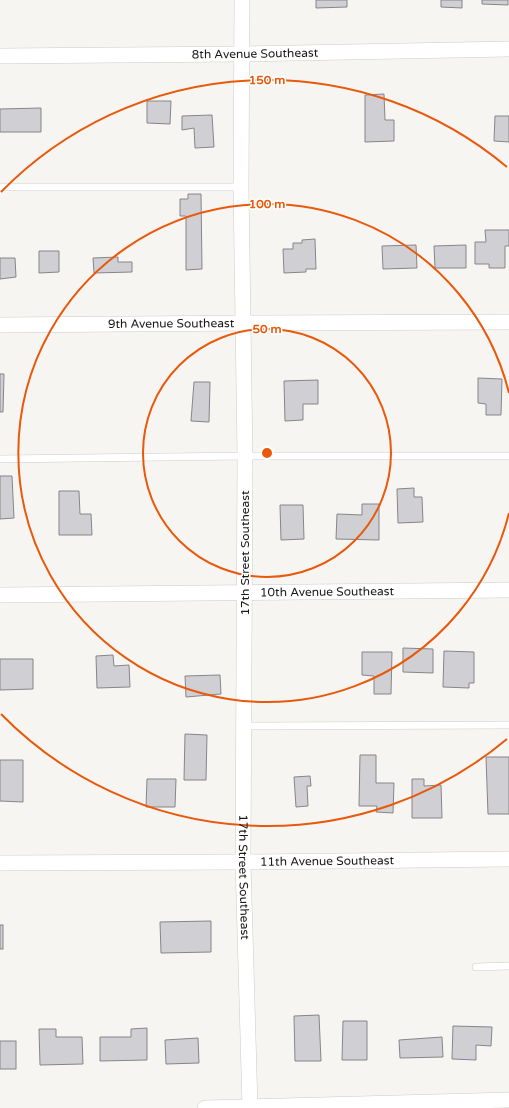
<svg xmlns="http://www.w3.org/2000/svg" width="509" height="1108" viewBox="0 0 509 1108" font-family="'Varela Round',sans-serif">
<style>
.building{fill:#d0d0d4;stroke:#86868a}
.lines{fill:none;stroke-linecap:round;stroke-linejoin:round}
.lane-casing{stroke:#cdcbc8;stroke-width:8}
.street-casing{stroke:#cdcbc8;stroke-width:16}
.lane{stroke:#fff;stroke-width:7}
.street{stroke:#fff;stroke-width:15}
.ring{fill:none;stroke:#e8590c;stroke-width:2}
.labels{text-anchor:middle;stroke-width:3;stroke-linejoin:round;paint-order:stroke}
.street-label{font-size:12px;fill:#191817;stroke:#fff}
.centre{fill:#e8590c;stroke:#fff;stroke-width:2}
.ring-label{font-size:12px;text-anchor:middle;font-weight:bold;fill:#e8590c;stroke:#fff;stroke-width:3;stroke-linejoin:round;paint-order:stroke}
</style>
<rect width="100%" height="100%" fill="#f7f5f2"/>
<g class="building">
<path d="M316 0H347V7L316 8Z"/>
<path d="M441 0H462V8L441 7Z"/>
<path d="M482 0H508V5L482 4Z"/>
<path d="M384 94 385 120H394V141L365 142V95Z"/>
<path d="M147 101H171L170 124 147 123Z"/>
<path d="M41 108V132H0V109Z"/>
<path d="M212 115 214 147 195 148 194 128 182 130V116Z"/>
<path d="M495 116H509V142L494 141Z"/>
<path d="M188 194H201L202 269 186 270V216H180V199H188Z"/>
<path d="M485 230H509V246H505V268H489V264H475V242H486Z"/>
<path d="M315 239 316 269H306V272L284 273 283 249H293V243H302V240Z"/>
<path d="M416 245 417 268 383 269 382 246Z"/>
<path d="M466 245V268H435L434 246Z"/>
<path d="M39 251H59V272L39 273Z"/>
<path d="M118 257V262H132V272L94 273 93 258Z"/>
<path d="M0 258H15L16 277 0 279Z"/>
<path d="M0 374H4L3 412H0Z"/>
<path d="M478 378 502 379 501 415H486V404L478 403Z"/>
<path d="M318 380V404H303V420L285 421 284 381Z"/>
<path d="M194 382H210L209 422 191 421Z"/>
<path d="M0 476H12L14 518 0 519Z"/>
<path d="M414 488V497H422L423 522 398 523 397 489Z"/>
<path d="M59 491H79L80 514H91L92 535H59Z"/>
<path d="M362 504H379V540L336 539 337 514 362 515Z"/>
<path d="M280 505H303L304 539 281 540Z"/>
<path d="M403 648 433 649V673L403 672Z"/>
<path d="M444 651 474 652V683H469V688L443 687Z"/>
<path d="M362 652H392L391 694H374V676L362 675Z"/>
<path d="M113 655 114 666 129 665 130 687 97 688 96 656Z"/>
<path d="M0 659H33V689L0 690Z"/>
<path d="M220 675 221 694 186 697 185 676Z"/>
<path d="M185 734 207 735 206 780H184Z"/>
<path d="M360 755H376V783H394L393 813 376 812 377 806H359Z"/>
<path d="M486 757H509V814H488Z"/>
<path d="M0 760H23V802L0 801Z"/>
<path d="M310 776 311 786H307L308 806 296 807 294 777Z"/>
<path d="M147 779H176L175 807H146Z"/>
<path d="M412 779H424V786L441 785 442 818H412Z"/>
<path d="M211 921V952L161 953 160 922Z"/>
<rect x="0" y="925" width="3" height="24"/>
<path d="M319 1015 321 1061H295L294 1016Z"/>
<path d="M343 1021H367V1060H342Z"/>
<path d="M453 1026 492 1027 491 1046 476 1045V1060L452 1059Z"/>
<path d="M147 1028V1060L100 1061V1037H131V1029Z"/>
<path d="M39 1029H56V1037H82L83 1064 40 1065Z"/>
<path d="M442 1037 443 1057 400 1058 399 1040Z"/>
<path d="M198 1038 199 1063 166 1064 165 1040Z"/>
<rect x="0" y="1041" width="16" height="28"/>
</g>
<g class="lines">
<defs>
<g id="lane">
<path d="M0 187H241"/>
<path d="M0 459 245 456H509"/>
<path d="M244 726 509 725"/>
<path d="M476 967 509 966"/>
</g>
<g id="street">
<path id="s1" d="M242 0 241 187 245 456 243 862 250 1107"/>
<path id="s2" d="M0 56 242 54 509 49"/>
<path id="s3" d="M0 325C170 323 339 323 509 322"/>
<path id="s4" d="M0 595 509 590"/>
<path id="s5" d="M0 863 243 862 509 859"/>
<path d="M205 1108 509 1100"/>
</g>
</defs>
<use href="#lane" class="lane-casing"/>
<use href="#street" class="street-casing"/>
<use href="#lane" class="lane"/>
<use href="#street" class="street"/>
</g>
<g class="ring">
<circle cx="267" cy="453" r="124"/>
<path d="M509 513A249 249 0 1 1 509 393"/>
<path d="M507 739A373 373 0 0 1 1 714M1 192A373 373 0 0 1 507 167"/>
</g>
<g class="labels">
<g class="street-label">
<text dy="4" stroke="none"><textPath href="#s2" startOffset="255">8th Avenue Southeast</textPath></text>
<text dy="4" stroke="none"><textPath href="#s3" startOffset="171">9th Avenue Southeast</textPath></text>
<text transform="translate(245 553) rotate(-90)" y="4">17th Street Southeast</text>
<text dy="4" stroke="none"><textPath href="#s4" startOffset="327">10th Avenue Southeast</textPath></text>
<text dy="4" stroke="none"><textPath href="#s5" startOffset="327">11th Avenue Southeast</textPath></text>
<text dy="4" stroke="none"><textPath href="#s1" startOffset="877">17th Street Southeast</textPath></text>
</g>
</g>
<circle cx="267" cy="453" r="6" class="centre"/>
<g class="ring-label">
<text x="267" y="84">150 m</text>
<text x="267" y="208">100 m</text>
<text x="267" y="333">50 m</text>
</g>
</svg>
